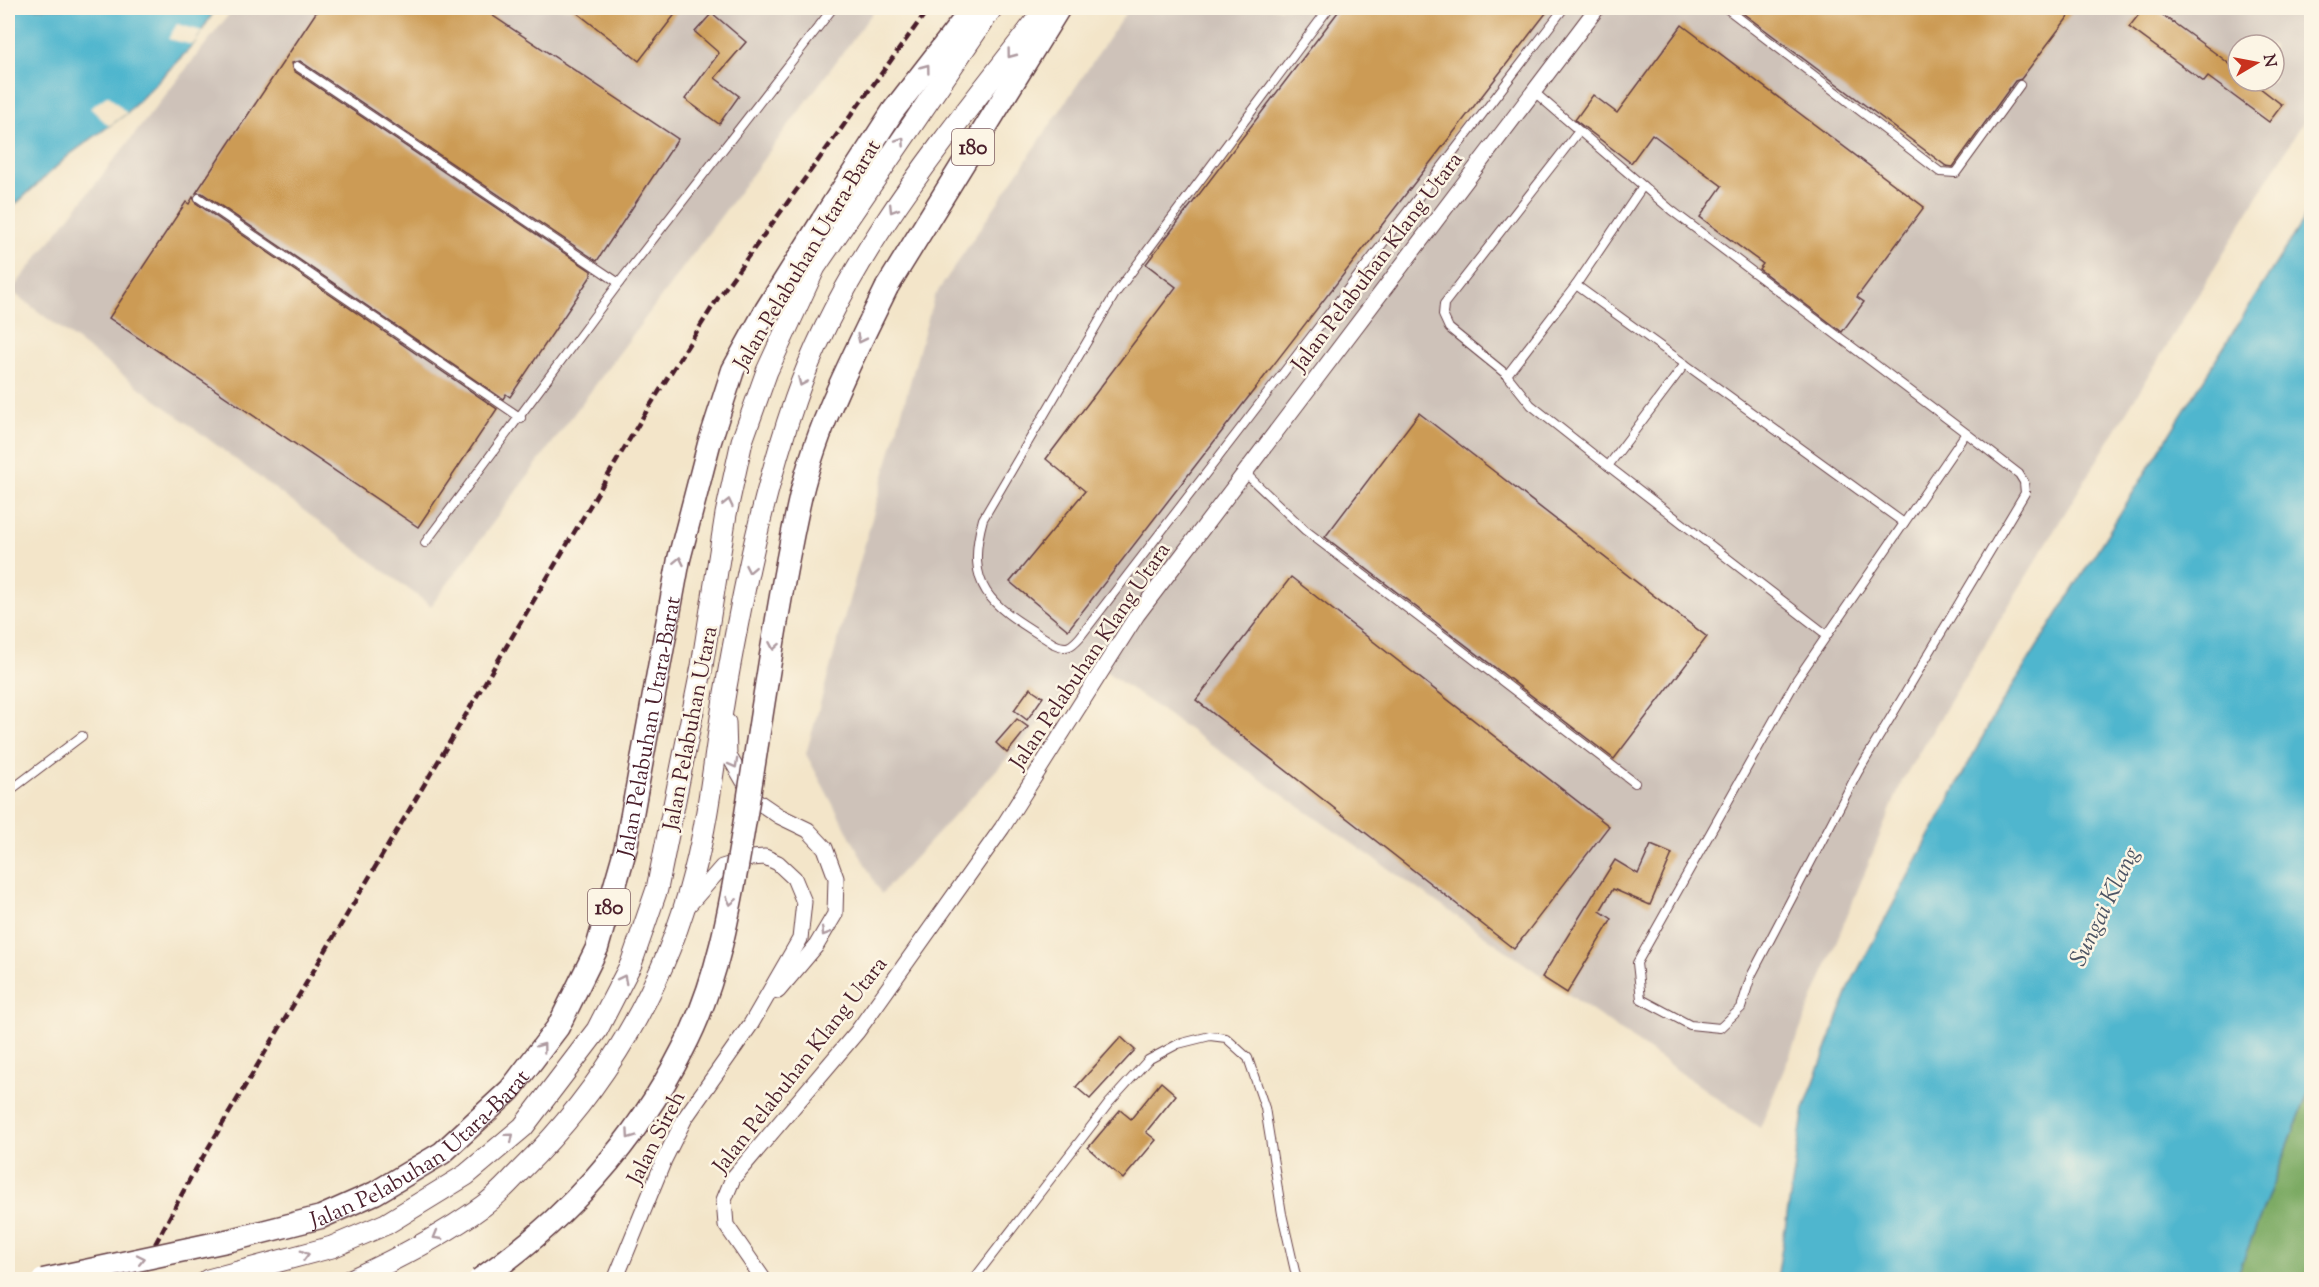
<svg xmlns="http://www.w3.org/2000/svg" width="2319" height="1287" viewBox="0 0 2319 1287" font-family="'Sorts Mill Goudy',serif">
<style>
.industrial{fill:#cec2b9;fill-rule:evenodd}
.forest{fill:#7baa63;stroke:#626447;stroke-width:1.5}
.water{fill:#4fb6ce;stroke:#4c6a7c;stroke-width:1.5}
.pier{fill:#f3e5c9}
.building{fill:#cc9b54}
.lines{fill:none;stroke-linecap:round;stroke-linejoin:round}
.service-casing{stroke:#633d43;stroke-width:10}
.minor-casing{stroke:#633d43;stroke-width:17}
.secondary-casing{stroke:#633d43;stroke-width:23}
.primary-casing{stroke:#633d43;stroke-width:25}
.service{stroke:#fff;stroke-width:8}
.minor{stroke:#fff;stroke-width:15}
.secondary{stroke:#fff;stroke-width:21}
.primary{stroke:#fff;stroke-width:22}
.rail{stroke:#4a1f2b;stroke-width:4.5;stroke-dasharray:9 4.5;stroke-linecap:butt}
.primary-bridge-casing{stroke:#633d43;stroke-width:25;stroke-linecap:butt}
.primary-bridge{stroke:#fff;stroke-width:22}
.oneway{stroke:#ae9aa0}
.labels{text-anchor:middle;stroke-width:5;stroke-linejoin:round;paint-order:stroke}
.shield{fill:#fcf5e5;stroke:#7f5f63;stroke-width:1.5}
.shield-label{font-size:21px;font-weight:bold;fill:#4a1f2b}
.street-label{font-size:22px;fill:#4a1f2b;stroke:#fcf5e5}
.water-label{font-size:24px;font-style:italic;fill:#4c5464;stroke:#fcf5e5}
</style>
<rect width="100%" height="100%" fill="#fcf5e5"/>
<filter id="ink" filterUnits="userSpaceOnUse"><feTurbulence type="fractalNoise" baseFrequency=".0167" numOctaves="2"/><feDisplacementMap in="SourceGraphic" scale="12" xChannelSelector="R" yChannelSelector="G"/><feConvolveMatrix kernelMatrix="1 2 1 2 8 2 1 2 1" color-interpolation-filters="sRGB"/></filter>
<filter id="wash" filterUnits="userSpaceOnUse"><feTurbulence type="fractalNoise" baseFrequency=".008" numOctaves="4" result="noise"/><feDisplacementMap in="SourceGraphic" scale="24" xChannelSelector="R" yChannelSelector="G"/><feGaussianBlur stdDeviation="1.35" result="paint"/><feColorMatrix in="noise" values="0 0 0 0 0 0 0 0 0 0 0 0 0 0 0 0 0 1.4 0 .05"/><feComposite in="paint" operator="in"/></filter>
<g filter="url(#wash)">
<rect width="100%" height="100%" fill="#f3e5c9"/>
<g class="industrial">
<path d="M234 8H876L431 606 11 291Z"/>
<path d="M1129 8H2311V109L1903 779 1760 1128 1095 664 881 894 806 754 934 297ZM2238 45H2274V81H2238Z"/>
</g>
<path class="forest" d="M2311 1086V1279H2236Z"/>
<g class="water">
<path d="M8 8H216L193 45 127 113 69 155 8 211Z"/>
<path d="M2311 207V1086L2236 1279H1777L1804 1109 1851 983 1994 716Z"/>
</g>
<g class="pier">
<path d="M177 24 202 31 193 45 168 39Z"/>
<path d="M108 95 127 113 109 126 90 108Z"/>
</g>
<g id="blocks">
<g class="building">
<path d="M319 8H481L678 139 597 261 300 61 292 63 294 71 591 271V276L510 397 506 394 503 399 202 193H196Z"/>
<path d="M571 8H680L639 61Z"/>
<path d="M1341 8H1550L1068 630 1010 582 1085 491 1046 459 1176 287 1146 264Z"/>
<path d="M1736 8H2075L2021 79 2015 81 1953 167 1946 166Z"/>
<path d="M2144 8H2153L2222 58 2238 71V81H2251L2282 105 2269 122 2208 77 2204 82 2129 27Z"/>
<path d="M712 13 746 42 715 78 739 96 719 124 685 99 719 53 695 32Z"/>
<path d="M1682 25 1924 207 1857 297 1864 302 1842 332 1759 269 1763 264 1700 217 1722 186 1652 134 1631 163 1575 120 1593 95 1617 113Z"/>
<path d="M193 197 196 203 497 409 418 527 109 318 186 202 189 204Z"/>
<path d="M1419 413 1707 637 1614 759 1325 537Z"/>
<path d="M1291 577 1609 826 1514 949 1196 700Z"/>
<path d="M1030 688 1043 697 1027 720 1014 710Z"/>
<path d="M1017 719 1028 727 1007 753 996 743Z"/>
<path d="M1651 845 1672 854 1650 905 1613 889 1600 911 1612 919 1567 993 1542 977 1615 860 1638 874Z"/>
<path d="M1121 1037 1135 1050 1090 1099 1076 1087Z"/>
<path d="M1161 1082 1176 1095 1146 1132 1156 1140 1123 1179 1088 1148 1120 1110 1131 1119Z"/>
</g>
</g>
</g>
<g filter="url(#ink)">
<use href="#blocks" fill-opacity="0" stroke="#633d43" stroke-width="1.5"/>
<g class="lines">
<defs>
<g id="service">
<path d="M1329 8 1115 294 983 519C962 594 998 608 1054 644 1067 650 1071 647 1080 637L1564 8"/>
<path d="M1726 8 1940 172 1956 173 2020 85"/>
<path d="M297 66 619 283"/>
<path d="M1533 91 1671 210 1966 433 1797 679 1637 963 1641 999 1690 1025 1720 1028 1741 1008 1751 976 1858 772 2025 493 2024 482 2019 474 1966 433"/>
<path d="M1579 131 1444 304 1443 315 1449 328 1507 375 1531 405 1608 466"/>
<path d="M1643 186 1576 285 1904 523"/>
<path d="M199 198 521 418"/>
<path d="M1685 364 1608 466 1827 635"/>
<path d="M1507 375 1576 285"/>
<path d="M1245 473 1305 530 1635 783"/>
<path d="M425 543 619 283 833 8"/>
<path d="M8 792 82 736"/>
<path d="M973 1280 1109 1103 1148 1060 1178 1044 1210 1036 1226 1038 1248 1058 1265 1108 1282 1214 1297 1280"/>
</g>
<g id="minor">
<path d="M728 722 729 756 754 799 779 816 808 830 825 848 836 878 835 914 816 946 778 991"/>
<path d="M615 1280 664 1160 685 1118 751 1024 800 939 804 902 794 878 778 863 765 857 751 858 722 867 688 906"/>
<path d="M764 1280 726 1225 724 1200 733 1178 857 1032 1002 828 1137 615 1597 8"/>
</g>
<g id="secondary">
<path d="M208 1280 332 1247 386 1224 466 1175 523 1127 597 1030 631 964 657 889 702 666 726 514 742 441 767 371 815 267 992 8"/>
<path d="M351 1280C397 1259 442 1236 483 1206 497 1196 509 1182 521 1170 604 1089 666 985 694 873 710 812 715 749 726 687 743 590 763 493 795 400 846 252 952 131 1046 8"/>
</g>
<g id="primary">
<path d="M822 221 893 111 973 8"/>
<path d="M887 287 1059 8"/>
</g>
</defs>
<use href="#service" class="service-casing"/>
<use href="#minor" class="minor-casing"/>
<use href="#secondary" class="secondary-casing"/>
<use href="#primary" class="primary-casing"/>
<use href="#service" class="service"/>
<use href="#minor" class="minor"/>
<use href="#secondary" class="secondary"/>
<use href="#primary" class="primary"/>
<path class="rail" d="M136 1280 191 1177 641 420 718 298 929 8"/>
<defs>
<g id="primary-bridge">
<path id="s1" d="M43 1280 231 1240 321 1217 375 1193 442 1153 510 1090 558 1027 597 948 626 847 679 559 709 444 733 370 766 310 822 221"/>
<path d="M479 1280C565 1221 636 1142 683 1049 720 979 732 897 745 820 762 716 776 611 798 508 814 430 853 357 887 287"/>
</g>
</defs>
<use href="#primary-bridge" class="primary-bridge-casing"/>
<use href="#primary-bridge" class="primary-bridge"/>
</g>
<defs><path id="oneway-chevron" d="M-2-3.5L2.5 0L-2 3.5" fill="none" stroke-width="1.6" stroke-linecap="round" stroke-linejoin="round" transform="scale(1.5)"/></defs>
<g class="oneway">
<use href="#oneway-chevron" transform="translate(1011 54) rotate(127)"/>
<use href="#oneway-chevron" transform="translate(926 68) rotate(-53)"/>
<use href="#oneway-chevron" transform="translate(901 141) rotate(-56)"/>
<use href="#oneway-chevron" transform="translate(893 209) rotate(122)"/>
<use href="#oneway-chevron" transform="translate(861 339) rotate(116)"/>
<use href="#oneway-chevron" transform="translate(802 382) rotate(114)"/>
<use href="#oneway-chevron" transform="translate(728 503) rotate(-77)"/>
<use href="#oneway-chevron" transform="translate(679 561) rotate(-78)"/>
<use href="#oneway-chevron" transform="translate(750 569) rotate(101)"/>
<use href="#oneway-chevron" transform="translate(774 646) rotate(100)"/>
<use href="#oneway-chevron" transform="translate(734 764) rotate(61)"/>
<use href="#oneway-chevron" transform="translate(731 901) rotate(102)"/>
<use href="#oneway-chevron" transform="translate(825 932) rotate(121)"/>
<use href="#oneway-chevron" transform="translate(623 979) rotate(-63)"/>
<use href="#oneway-chevron" transform="translate(542 1047) rotate(-53)"/>
<use href="#oneway-chevron" transform="translate(630 1135) rotate(125)"/>
<use href="#oneway-chevron" transform="translate(510 1137) rotate(-40)"/>
<use href="#oneway-chevron" transform="translate(437 1236) rotate(150)"/>
<use href="#oneway-chevron" transform="translate(305 1255) rotate(-15)"/>
<use href="#oneway-chevron" transform="translate(141 1259) rotate(-12)"/>
</g>
</g>
<g class="labels">
<g class="shield">
<rect x="952" y="129" width="42" height="36" rx="4.5"/>
<rect x="588" y="889" width="42" height="36" rx="4.5"/>
</g>
<g class="shield-label">
<text x="973" y="154">180</text>
<text x="609" y="914">180</text>
</g>
<g class="street-label">
<text transform="translate(806 254) rotate(-59)" y="8">Jalan Pelabuhan Utara-Barat</text>
<text transform="translate(1376 261) rotate(-53)" y="8">Jalan Pelabuhan Klang Utara</text>
<text transform="translate(1089 655) rotate(-56)" y="8">Jalan Pelabuhan Klang Utara</text>
<text dy="8" stroke="none"><textPath href="#s1" startOffset="910">Jalan Pelabuhan Utara-Barat</textPath></text>
<text transform="translate(689 728) rotate(-79)" y="8">Jalan Pelabuhan Utara</text>
<text transform="translate(799 1064) rotate(-52)" y="8">Jalan Pelabuhan Klang Utara</text>
<text transform="translate(655 1137) rotate(-63)" y="8">Jalan Sireh</text>
<text dy="8" stroke="none"><textPath href="#s1" startOffset="406">Jalan Pelabuhan Utara-Barat</textPath></text>
</g>
<g class="water-label">
<text transform="translate(2104 906) rotate(-64)" y="8">Sungai Klang</text>
</g>
</g>
<rect width="2319" height="1287" fill="none" stroke="#fcf5e5" stroke-width="30"/>
<g transform="translate(2256 63) rotate(80)"><circle r="28" fill="#fcf5e5" stroke="#b59f9b" stroke-width="1.5"/>
<path d="M0-4.5L10 22L0 15L-10 22Z" fill="#c8321e"/>
<text y="-9" font-size="16" font-weight="bold" text-anchor="middle" fill="#4a1f2b">N</text>
</g>
</svg>
